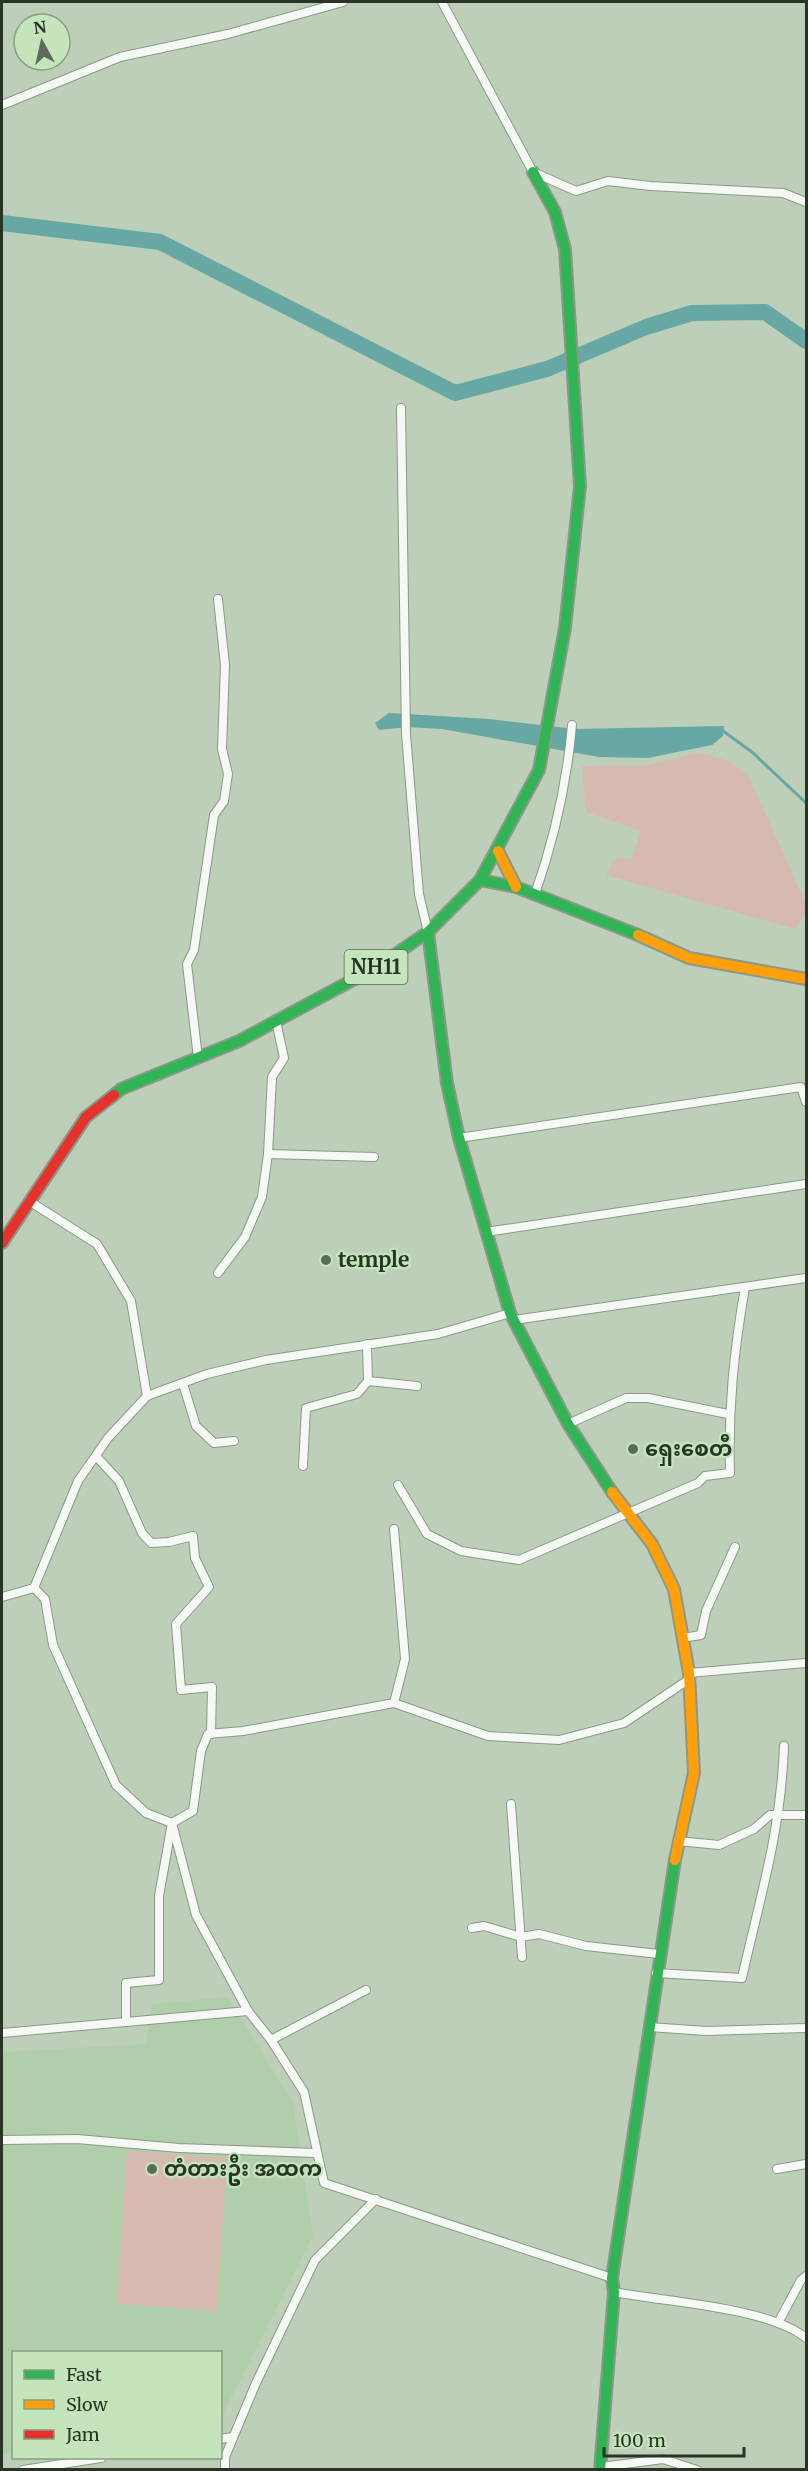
<svg xmlns="http://www.w3.org/2000/svg" width="808" height="2471" viewBox="0 0 808 2471" font-family="Merriweather,'Noto Sans Myanmar',serif">
<style>
.built{fill:#b1ceab}
.green{fill:#d6baaf}
.water{fill:#67a7a4}
.lines{fill:none;stroke-linecap:round;stroke-linejoin:round}
.stream{stroke:#67a7a4;stroke-width:3}
.river{stroke:#67a7a4;stroke-width:16}
.street-casing{stroke:#8b9988;stroke-width:10}
.fast-casing{stroke:#8b9988;stroke-width:14}
.slow-casing{stroke:#8b9988;stroke-width:14}
.jam-casing{stroke:#8b9988;stroke-width:14}
.street{stroke:#f5f8f4;stroke-width:8}
.fast{stroke:#30b455;stroke-width:10}
.slow{stroke:#ff9f0a;stroke-width:10}
.jam{stroke:#e5322d;stroke-width:10}
.poi-dot{fill:#5c6b59;stroke:#c4e5bc;stroke-width:2}
.labels{text-anchor:middle;stroke-width:4.5;stroke-linejoin:round;paint-order:stroke}
.shield{fill:#c4e5bc;stroke:#576a52;stroke-width:1.5}
.shield-label{font-size:20px;font-weight:bold;fill:#283525}
.poi-label{font-size:21px;font-weight:bold;fill:#283525;stroke:#c4e5bc;text-anchor:start}
</style>
<rect width="100%" height="100%" fill="#bdcfb9"/>
<path class="built" d="M227 1997 293 2102 313 2236 221 2418 220 2352H14L13 2452 2 2454V2052L146 2044 152 2004Z"/>
<g class="green">
<path d="M696 753C718 756 733 761 749 777L806 904V912L795 929 606 875 617 858 632 859 641 831 586 812 582 766 648 765Z"/>
<path d="M127 2151 227 2158 217 2311 117 2304Z"/>
</g>
<path class="water" d="M389 713 489 719 575 729 724 726 723 736 712 745 648 758 599 757 442 729 407 727 379 730 375 723Z"/>
<g class="lines">
<path class="stream" d="M723 731 752 752 806 803"/>
<path class="river" d="M2 223 160 242 455 393 547 369 646 327 692 313 765 312 806 341"/>
<defs>
<g id="street">
<path d="M442 2 533 172 576 191 608 181 650 186 783 193 806 202"/>
<path d="M2 105 120 57 228 34 343 2"/>
<path d="M401 408 406 734 419 894 428 932"/>
<path d="M535 894C554 840 567 782 572 725"/>
<path d="M198 1058 187 964 194 950 214 815 224 801 228 774 222 749 225 665 218 599"/>
<path d="M459 1138 801 1087 806 1102"/>
<path d="M268 1154 374 1157"/>
<path d="M29 1201 97 1244 131 1301 147 1396"/>
<path d="M486 1232 806 1184"/>
<path d="M218 1273 245 1237 262 1197 268 1154 272 1077 284 1058 276 1021"/>
<path d="M514 1320 806 1278"/>
<path d="M368 1381 417 1386"/>
<path d="M183 1384 196 1426 214 1443 234 1441"/>
<path d="M568 1424 626 1398H648L728 1414"/>
<path d="M96 1456 119 1481 142 1533 151 1543 169 1542 193 1536 195 1558 209 1587 176 1624 181 1690 212 1687 211 1734"/>
<path d="M303 1466 306 1408 357 1394 368 1381 367 1344"/>
<path d="M398 1485 427 1534 461 1551 519 1560 698 1483 705 1476 730 1473C728 1408 734 1351 745 1287"/>
<path d="M394 1529 405 1659 394 1703"/>
<path d="M34 1588 45 1599 53 1645 116 1785 146 1813 172 1823 196 1915 248 2011 271 2040 304 2092 324 2183 612 2278"/>
<path d="M2 1597 34 1588 78 1481 108 1438 147 1396 207 1374 266 1360 438 1334 510 1313"/>
<path d="M682 1638 701 1635 706 1611 735 1547"/>
<path d="M689 1673 806 1663"/>
<path d="M511 1804 522 1957"/>
<path d="M678 1841 719 1845 754 1829 770 1815H806"/>
<path d="M472 1928 484 1926 521 1937 539 1934 586 1946 659 1954"/>
<path d="M656 1973 742 1978C760 1897 781 1832 784 1746"/>
<path d="M126 2022 248 2011"/>
<path d="M649 2027 706 2031 806 2028"/>
<path d="M2 2033 126 2022V1983L159 1980V1896L172 1823 193 1811 201 1751 208 1734 243 1731 394 1703 488 1736 559 1740 624 1723 688 1680"/>
<path d="M271 2040 366 1990"/>
<path d="M2 2140 77 2139 179 2148 316 2153"/>
<path d="M777 2169 806 2164"/>
<path d="M614 2292C665 2302 768 2307 806 2338"/>
<path d="M778 2323 801 2280 806 2276"/>
<path d="M220 2439 233 2437"/>
<path d="M601 2467 663 2459 697 2470"/>
<path d="M23 2470 101 2458"/>
<path d="M225 2470V2457L256 2383 315 2260 376 2199"/>
</g>
<g id="fast">
<path d="M480 880 539 770 565 628 580 486 565 249 555 212 533 172"/>
<path d="M428 932 447 1083 459 1138 510 1313 568 1424 612 1492"/>
<path d="M114 1095 121 1089 239 1041 377 967 428 932 480 880 516 887 638 935"/>
<path d="M600 2470 614 2292 612 2278 675 1860"/>
</g>
<g id="slow">
<path d="M498 851 516 887"/>
<path d="M638 935 689 958 806 979"/>
<path d="M612 1492 652 1544 674 1589 689 1673 694 1773 675 1860"/>
</g>
<path id="jam" d="M2 1243 86 1117 114 1095"/>
</defs>
<use href="#street" class="street-casing"/>
<use href="#fast" class="fast-casing"/>
<use href="#slow" class="slow-casing"/>
<use href="#jam" class="jam-casing"/>
<use href="#street" class="street"/>
<use href="#fast" class="fast"/>
<use href="#slow" class="slow"/>
<use href="#jam" class="jam"/>
</g>
<g class="poi-dot">
<circle cx="326" cy="1260" r="6"/>
<circle cx="633" cy="1449" r="6"/>
<circle cx="152" cy="2169" r="6"/>
</g>
<g class="labels">
<rect class="shield" x="344.5" y="950" width="63" height="34" rx="4.5"/>
<g class="shield-label">
<text x="376" y="974">NH11</text>
</g>
<g class="poi-label">
<text x="338" y="1267">temple</text>
<text x="645" y="1456">ရှေးစေတီ</text>
<text x="164" y="2176">တံတားဦး အထက</text>
</g>
</g>
<rect width="808" height="2471" fill="none" stroke="#283525" stroke-width="6"/>
<rect x="12" y="2351" width="210" height="108" fill="#c4e5bc" stroke="#869f80" stroke-width="1.5"/>
<rect x="24" y="2370" width="30" height="9" fill="#30b455" stroke="#869f80" stroke-width="1.5"/>
<text x="66" y="2381" font-size="18" fill="#283525">Fast</text>
<rect x="24" y="2400" width="30" height="9" fill="#ff9f0a" stroke="#869f80" stroke-width="1.5"/>
<text x="66" y="2411" font-size="18" fill="#283525">Slow</text>
<rect x="24" y="2430" width="30" height="9" fill="#e5322d" stroke="#869f80" stroke-width="1.5"/>
<text x="66" y="2441" font-size="18" fill="#283525">Jam</text>
<g transform="translate(42 42) rotate(352)"><circle r="28" fill="#c4e5bc" stroke="#869f80" stroke-width="1.5"/>
<path d="M0-4.5L10 22L0 15L-10 22Z" fill="#5c6b59"/>
<text y="-9" font-size="16" font-weight="bold" text-anchor="middle" fill="#283525">N</text>
</g>
<path d="M604 2447v9h140v-9" fill="none" stroke="#283525" stroke-width="3"/>
<text x="613" y="2447" font-size="18" fill="#283525" stroke="#c4e5bc" stroke-width="4.5" paint-order="stroke">100 m</text>
</svg>
